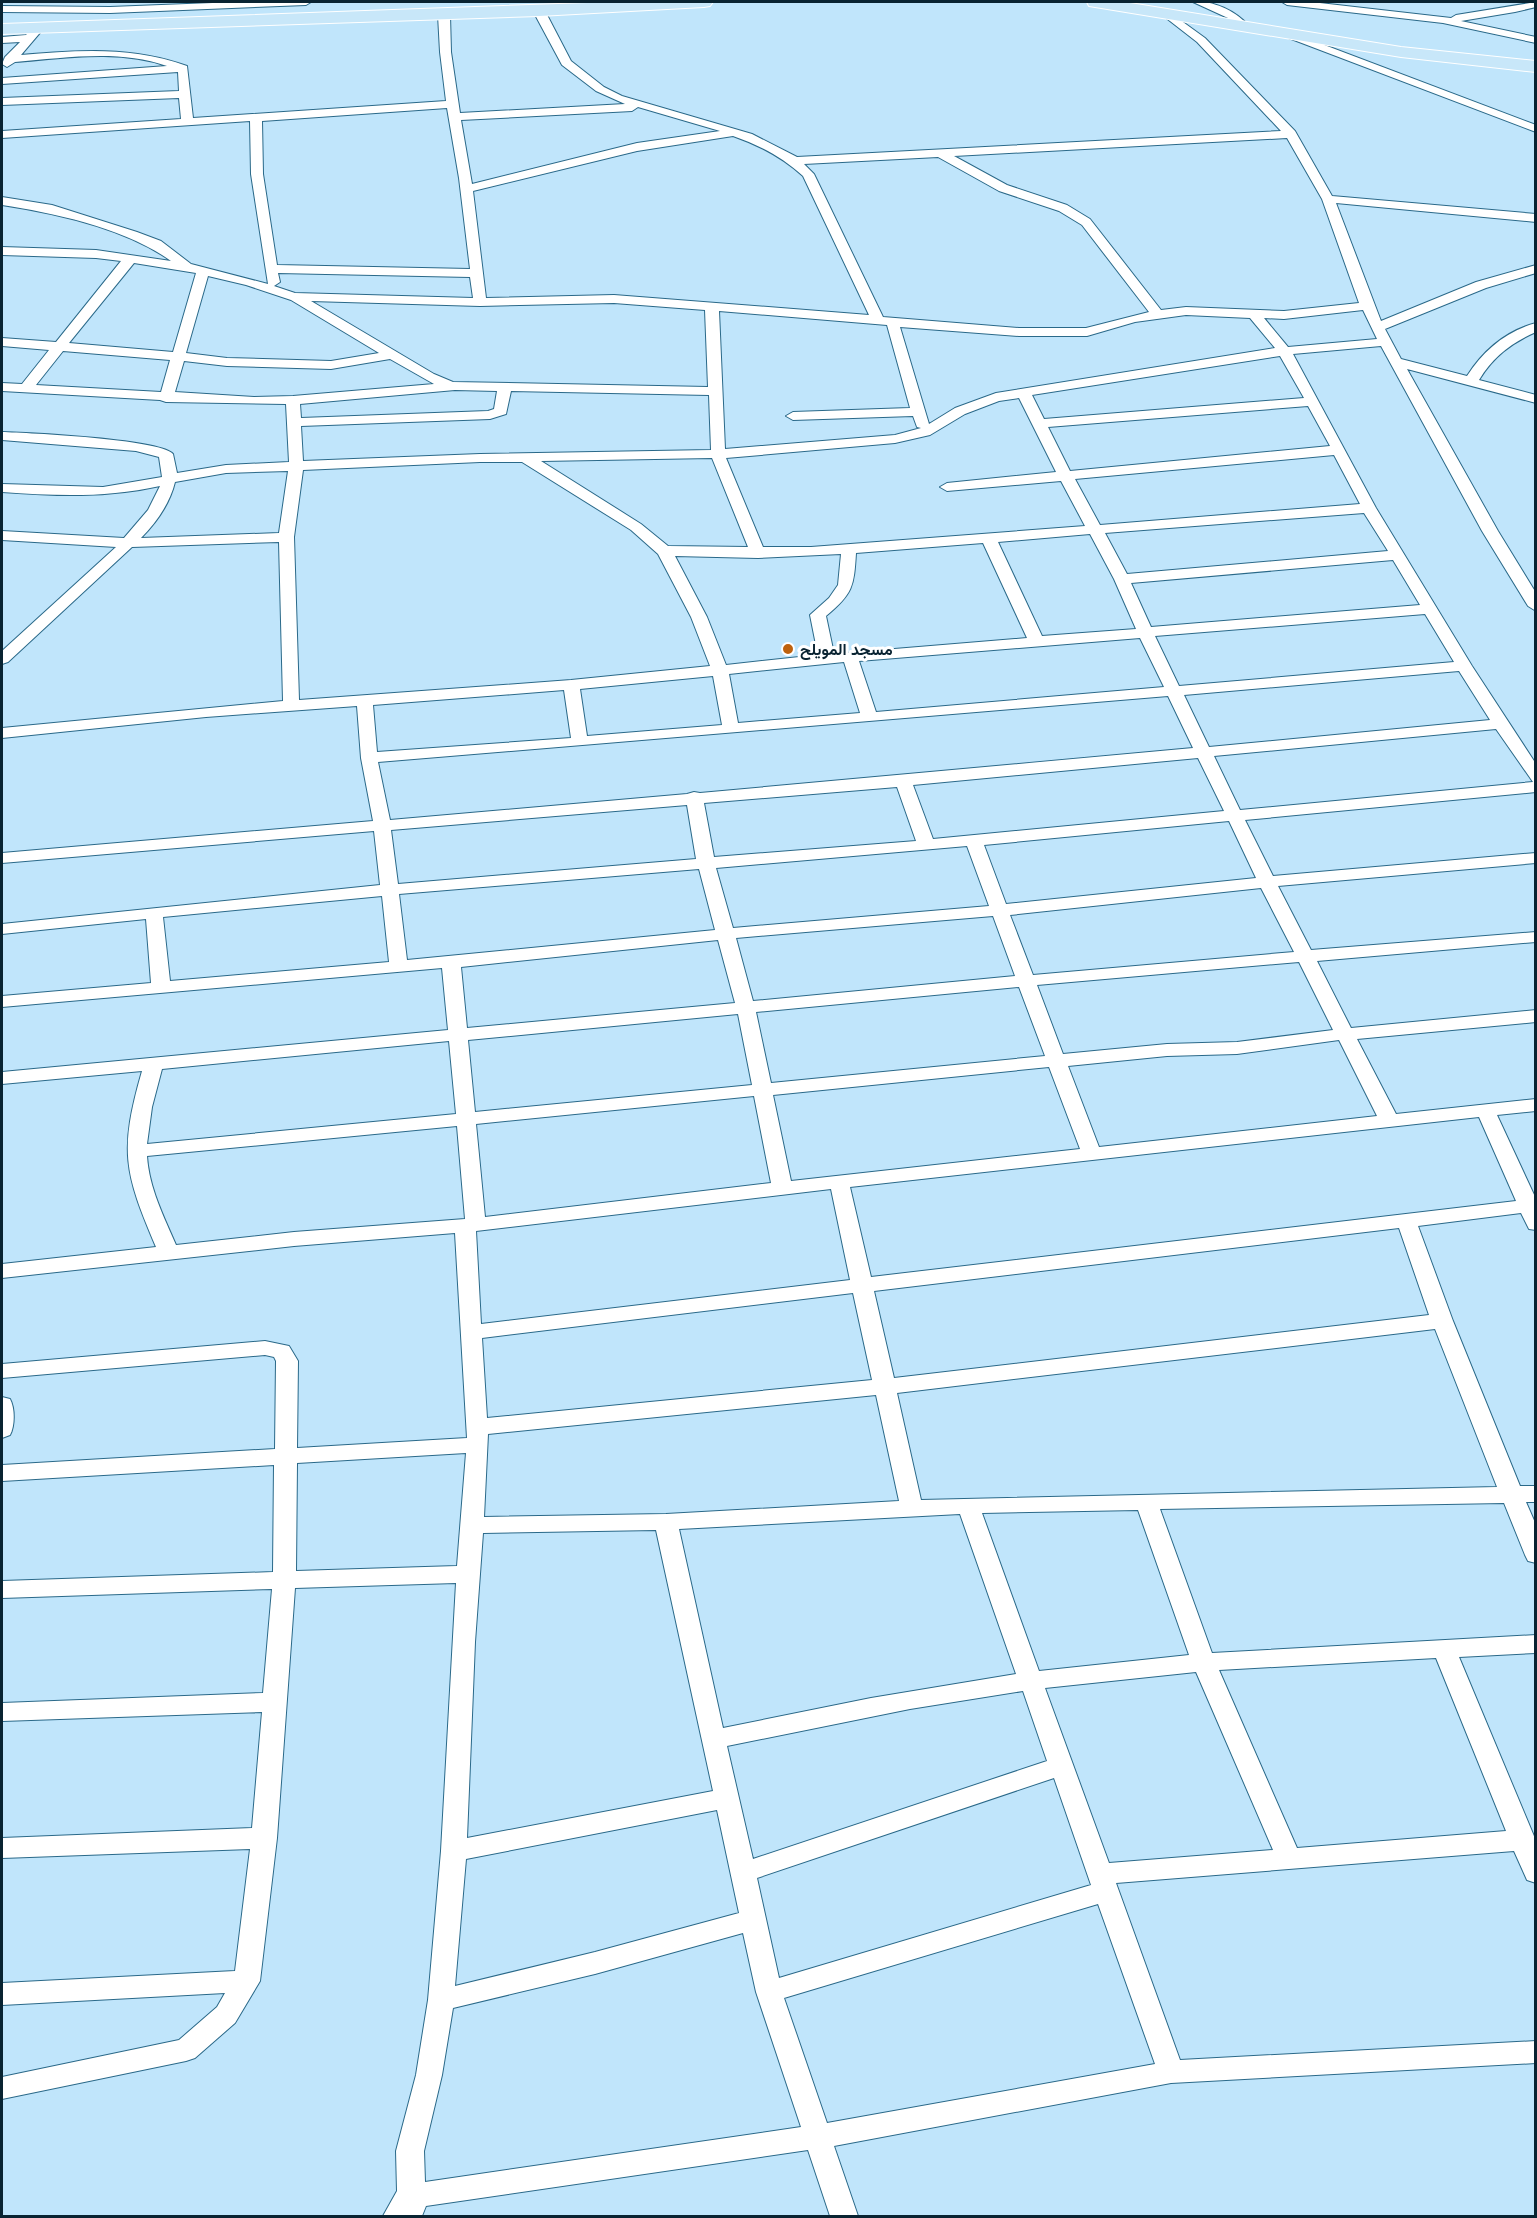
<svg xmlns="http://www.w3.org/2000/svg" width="1537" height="2218" viewBox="0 0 1537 2218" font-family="'Open Sans',Vazirmatn,sans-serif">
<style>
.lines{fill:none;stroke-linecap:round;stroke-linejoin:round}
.street-casing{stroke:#2a6989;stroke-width:2}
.primary-casing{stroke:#fff;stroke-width:2}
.street{fill:#fff;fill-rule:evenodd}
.primary{fill:#c8e7f9;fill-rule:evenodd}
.poi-dot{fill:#be620e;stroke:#fff;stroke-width:2}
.labels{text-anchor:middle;stroke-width:6;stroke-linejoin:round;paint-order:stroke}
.poi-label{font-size:16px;font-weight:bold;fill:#092331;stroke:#fff;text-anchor:start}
</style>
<rect width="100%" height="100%" fill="#c0e5fb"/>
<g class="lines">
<defs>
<g id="street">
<path d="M238 2H311L306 5 110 13 2 12V6L110 7Z"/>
<path d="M1193 2C1213 0 1236 11 1250 27L1244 30 1228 18Z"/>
<path d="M1282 2H1311L1451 18 1456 15 1536 2V7L1515 12 1461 21 1536 37V43L1443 23 1287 5Z"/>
<path d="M539 8 545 11 571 61 604 87 622 96 752 134 797 157 1281 131 1197 42 1161 14 1159 12 1165 9 1205 38 1295 131 1332 196 1536 214V222L1336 203 1381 321 1476 282 1536 265V273L1486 288 1385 329 1401 359 1467 376C1483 351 1506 331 1536 323V332C1511 343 1493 357 1479 380L1536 395V403L1407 369 1498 531 1536 593V611L1528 606 1482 531 1381 346 1293 354 1376 508 1472 666 1536 764V792L1245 820 1273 876 1536 853V863L1278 886 1311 950 1536 932V942L1317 961 1351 1028 1536 1010V1022L1357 1039 1396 1114 1536 1099V1111L1497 1115 1536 1199V1230L1529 1229 1521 1213 1418 1226 1453 1321 1520 1486H1536V1502H1526L1536 1525V1563L1528 1561 1525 1555 1504 1503 1160 1509 1212 1653 1536 1635V1653L1459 1657 1536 1841V1883L1527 1880 1514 1851 1116 1883 1180 2060 1536 2041V2063L1171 2083 834 2146 858 2216H830L808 2150 426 2206 422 2216H383L397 2191 396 2151 416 2075 428 2000 441 1851 456 1583 295 1588 277 1838 260 1981 235 2023 195 2058 186 2061 2 2099V2077L179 2040 217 2007 225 1993 2 2005V1983L235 1971 250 1849 2 1858V1838L252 1828 262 1712 2 1721V1703L263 1693 272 1589 2 1598V1581L273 1572 274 1465 2 1481V1465L275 1449 276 1361 274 1357 265 1355 2 1378V1364L265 1341 289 1346 298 1361 297 1448 467 1438 455 1233 294 1246 2 1278V1264L156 1247C124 1172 119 1151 142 1071L2 1084V1072L448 1030 442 968 2 1007V996L151 983 146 919 2 934V924L380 885 374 831 2 863V853L373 821 361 758 357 706 206 717 2 738V728L283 701 279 542 132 547 8 662 2 664V651L116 547 2 540V531L124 538 148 510 160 486C107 498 56 496 2 492V484L103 487 162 477 159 457 136 451 2 440V432C28 433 160 439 173 454L177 473 226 465 289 462 286 404 166 402 160 400 2 391V383L22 384 49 350 2 346V338L56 342 121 261 96 258 2 255V247L96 250 171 261C127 229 55 213 2 205V197L52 205 137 232 161 241 191 264 268 284 251 174 250 121 2 138V131L181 119 179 98 2 105V98L179 91 178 72 2 84V78L167 66C119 49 65 58 15 62L7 67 2 64 5 57 20 42 2 43V37L26 35 34 26 38 25 44 28 21 55C79 50 132 46 187 66L193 118 446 101 440 52 438 15 444 12 450 15 451 52 460 113 625 104 596 91 562 65 533 11ZM638 107 720 131 637 143 472 184 461 120 632 111ZM447 108 459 178 470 269 277 265 263 174 262 121ZM733 136C759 145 782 157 803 176L869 315 614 295 486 298 473 191 637 151ZM1287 138 1322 199 1359 303 1284 311 1186 307 1161 310 1090 219 1067 205 1007 185 954 156ZM938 157 999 191 1059 211 1082 225 1149 312 1086 328H1019L883 317 814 174 804 164ZM134 263 196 273 173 352 69 343ZM278 273 470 277 473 298 295 293 274 286 280 282ZM208 276 246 285 291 300 379 353 331 361 227 358 186 353ZM311 301 480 306 614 303 705 310 708 387 453 382 434 374ZM1363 310 1377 339 1288 347 1264 318 1284 319ZM719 311 887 325 910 408 793 412 786 416 793 420 913 416 917 427 921 428 895 435 725 449ZM1186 315 1250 318 1275 348 996 393 955 408 929 424 900 327 1019 336H1087L1135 322ZM63 351 170 360 161 392 36 385ZM1280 356 1304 398 1044 419 1032 395ZM390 359 434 384 293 396 254 397 175 392 184 361 227 366 331 369ZM455 390 497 391 494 409 488 411 301 418 300 404ZM511 391 709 395 711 450 480 454 303 461 301 426 490 419 506 414ZM1019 398 1056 472 947 483 940 487 947 491 1061 481 1085 526 811 547H763L726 458 895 443 930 435 965 414 999 401ZM1308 406 1330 446 1070 471 1048 427ZM1334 455 1360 504 1100 525 1075 479ZM712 458 748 547 668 546 641 524 541 461ZM480 462H522L631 530 658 554 691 617 710 666 571 680 299 700 294 537 303 470ZM288 471 279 533 141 538C156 523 170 503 175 482L226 473ZM1364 513 1388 551 1127 574 1105 533ZM1090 534 1114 579 1136 629 1042 636 998 542ZM983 543 1027 638 834 654 826 616C853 594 854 586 856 553ZM841 554 838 585 829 598 810 615 818 655 726 665 707 617 675 556 758 558ZM1393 560 1420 605 1151 627 1131 583ZM1425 614 1454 662 1179 686 1155 636ZM1140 638 1164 687 876 712 859 661ZM844 662 860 713 738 723 729 674ZM1459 671 1490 720 1209 747 1184 695ZM713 676 722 725 587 736 580 689ZM564 690 571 738 377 752 373 705ZM1168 696 1193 748 700 793 694 792 687 794 390 820 378 762ZM1496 729 1533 782 1240 810 1214 756ZM1198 758 1224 811 933 839 913 785ZM897 787 916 841 714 857 704 803ZM687 805 696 859 398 884 391 830ZM1229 821 1256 878 1006 904 984 845ZM967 846 989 906 733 928 716 868ZM699 869 715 930 407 960 399 894ZM1261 888 1294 952 1033 975 1010 915ZM382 896 389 962 170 981 163 917ZM993 916 1015 976 753 1001 736 938ZM718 940 735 1003 467 1028 461 967ZM1299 962 1333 1030 1237 1042 1167 1044 1063 1054 1037 985ZM1019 987 1045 1056 771 1083 756 1012ZM738 1014 752 1085 475 1112 468 1040ZM1339 1040 1377 1116 1099 1147 1068 1066 1167 1056 1237 1054ZM449 1041 456 1114 147 1144 152 1107 162 1069ZM1049 1067 1080 1149 791 1181 773 1095ZM754 1096 771 1183 485 1217 476 1124ZM1479 1117 1516 1201 871 1277 850 1187ZM457 1126 465 1219 294 1232 176 1245C164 1217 149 1188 147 1156ZM831 1189 850 1280 481 1324 476 1231ZM1399 1228 1429 1315 894 1378 874 1291ZM853 1293 872 1380 487 1418 482 1338ZM1435 1329 1497 1487 921 1500 897 1393ZM876 1395 899 1501 666 1514 484 1517 488 1434ZM466 1453 457 1566 296 1571 297 1463ZM1138 1510 1189 1655 1039 1671 982 1513ZM960 1514 1016 1674 871 1698 723 1728 679 1529ZM656 1530 713 1791 467 1838 475 1642 483 1533ZM1436 1658 1506 1831 1297 1848 1219 1670ZM1196 1672 1273 1850 1109 1863 1045 1688ZM1023 1691 1047 1761 753 1859 727 1746 910 1709ZM1054 1778 1091 1885 779 1978 757 1878ZM717 1810 739 1913 595 1952 455 1986 466 1859ZM1098 1904 1155 2064 827 2123 784 1998ZM743 1933 756 1992 801 2127 425 2182 424 2151 442 2075 453 2008 595 1974Z"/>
<path d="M1290 32 1536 125V132L1286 37 1284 35Z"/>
<path d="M2 1397 10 1399C15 1408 15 1426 10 1435L2 1438Z"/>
</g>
<g id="primary">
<path d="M616 2H713L710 6 704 7 539 16 2 34V24Z"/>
<path d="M1087 2H1124L1401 47 1536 61V72L1401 57 1095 7 1089 6Z"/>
</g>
</defs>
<use href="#street" class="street-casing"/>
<use href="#primary" class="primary-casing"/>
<use href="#street" class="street"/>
<use href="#primary" class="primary"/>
</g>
<circle class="poi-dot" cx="788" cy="649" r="6"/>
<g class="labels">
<g class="poi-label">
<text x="800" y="655">مسجد المويلح</text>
</g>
</g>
<rect width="1537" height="2218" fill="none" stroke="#092331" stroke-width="6"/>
</svg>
